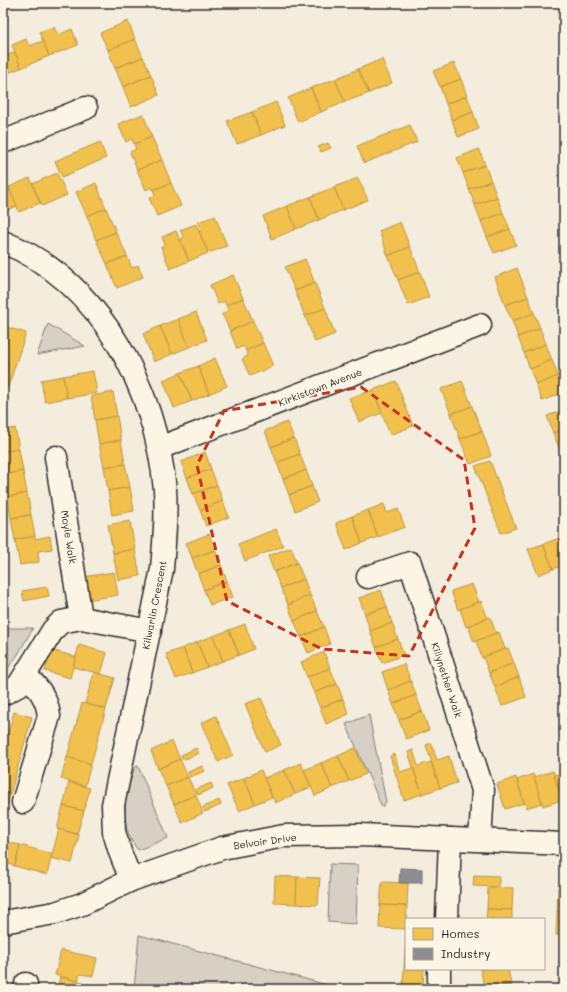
<svg xmlns="http://www.w3.org/2000/svg" width="567" height="992" viewBox="0 0 567 992" font-family="Mali,sans-serif">
<style>
.green{fill:#d6d1c4;stroke:#807e78}
.homes{fill:#f2c14e;stroke:#b69444}
.industry{fill:#8d8d92;stroke:#707073}
.lines{fill:none;stroke-linecap:round;stroke-linejoin:round}
.street-casing{stroke:#2b2b2b;stroke-width:25}
.secondary-casing{stroke:#2b2b2b;stroke-width:25}
.street{stroke:#fcf5e5;stroke-width:22}
.secondary{stroke:#fcf5e5;stroke-width:22}
.marked{fill:none;stroke:#c8321e;stroke-width:3;stroke-dasharray:8 5;stroke-linejoin:round}
.labels{text-anchor:middle;stroke-width:4;stroke-linejoin:round;paint-order:stroke}
.street-label{font-size:10px;fill:#2b2b2b;stroke:#fcf5e5}
</style>
<rect width="100%" height="100%" fill="#f4edde"/>
<filter id="ink" filterUnits="userSpaceOnUse"><feTurbulence type="fractalNoise" baseFrequency=".025" numOctaves="2"/><feDisplacementMap in="SourceGraphic" scale="8" xChannelSelector="R" yChannelSelector="G"/><feConvolveMatrix kernelMatrix="1 2 1 2 8 2 1 2 1" color-interpolation-filters="sRGB"/></filter>
<g filter="url(#ink)">
<g class="green">
<path d="M48 324 85 346 37 355Z"/>
<path d="M8 628H33L17 656 3 675V648H7Z"/>
<path d="M369 715 386 802 382 807 346 724Z"/>
<path d="M138 766 168 838 138 850C117 824 125 796 135 767Z"/>
<path d="M330 864 358 865 356 924 328 922Z"/>
<path d="M139 935 343 989H134Z"/>
</g>
<g class="homes">
<path d="M128 21 135 39 108 50 100 33Z"/>
<path d="M54 27 58 35 72 29 78 45 49 56 39 32Z"/>
<path d="M26 39 29 46 43 41 49 56 21 68 12 45Z"/>
<path d="M135 39 143 57 115 68 108 50Z"/>
<path d="M15 52 21 68 3 75V57Z"/>
<path d="M143 57 151 75 123 87 115 68Z"/>
<path d="M382 59 392 83 369 93 358 69Z"/>
<path d="M454 63 461 79 440 87 433 71Z"/>
<path d="M358 69 369 93 345 102 335 79Z"/>
<path d="M151 75 159 95 131 107 123 87Z"/>
<path d="M335 79 345 102 321 112 311 88Z"/>
<path d="M461 79 467 96 446 104 440 87Z"/>
<path d="M311 88 321 112 298 122 288 98Z"/>
<path d="M467 96 473 112 452 120 446 104Z"/>
<path d="M276 102 285 125 261 135 252 112Z"/>
<path d="M252 112 261 135 237 144 227 121Z"/>
<path d="M473 112 479 129 458 137 452 120Z"/>
<path d="M143 114 152 137 134 144 132 139 126 142 118 124Z"/>
<path d="M410 125 417 142 364 163 357 146Z"/>
<path d="M152 137 162 160 137 170 130 152 136 149 134 144Z"/>
<path d="M100 142 106 158 62 177 55 161Z"/>
<path d="M328 143 331 148 321 152 318 147Z"/>
<path d="M479 149 485 165 463 173 457 158Z"/>
<path d="M162 160 171 183 153 190 152 187 146 190 137 170Z"/>
<path d="M485 165 491 181 469 189 463 173Z"/>
<path d="M57 173 67 195 42 206 32 184Z"/>
<path d="M30 178 40 203 19 212 9 187Z"/>
<path d="M358 178 368 200 343 210 334 187Z"/>
<path d="M491 181 497 197 475 205 469 189Z"/>
<path d="M96 183 106 208 87 216 76 192Z"/>
<path d="M171 183 181 206 157 216 149 198 155 195 153 190Z"/>
<path d="M7 184 17 206 3 212V185Z"/>
<path d="M334 187 343 210 319 220 310 197Z"/>
<path d="M310 197 319 220 296 229 287 206Z"/>
<path d="M497 197 503 213 481 221 475 205Z"/>
<path d="M287 206 296 229 272 239 263 216Z"/>
<path d="M106 208 116 232 96 240 87 216Z"/>
<path d="M503 213 510 229 487 237 481 221Z"/>
<path d="M215 216 227 246 208 253 199 231 202 230 198 222Z"/>
<path d="M400 222 410 247 388 256 379 231Z"/>
<path d="M196 224 208 253 189 261 180 239 184 238 180 230Z"/>
<path d="M510 229 516 245 494 253 487 237Z"/>
<path d="M176 231 189 261 170 269 161 247 165 245 162 237Z"/>
<path d="M116 232 127 256 107 264 96 240Z"/>
<path d="M410 247 420 272 398 280 388 256Z"/>
<path d="M127 256 132 268 138 265 143 277 117 288 107 264Z"/>
<path d="M305 259 315 283 295 291 285 267Z"/>
<path d="M517 268 528 297 505 305 495 277Z"/>
<path d="M420 272 429 297 408 305 398 280Z"/>
<path d="M233 275 243 298 226 305 224 301 218 304 210 285Z"/>
<path d="M315 283 325 308 305 316 295 291Z"/>
<path d="M528 297 534 313 512 321 505 305Z"/>
<path d="M243 298 253 321 230 331 222 314 228 311 226 305Z"/>
<path d="M325 308 335 334 315 342 305 316Z"/>
<path d="M196 312 207 340 189 347 178 319Z"/>
<path d="M534 313 540 328 518 337 512 321Z"/>
<path d="M178 319 189 347 172 354 160 326Z"/>
<path d="M253 321 263 343 246 351 244 346 237 349 230 331Z"/>
<path d="M3 326 26 333 8 387 3 385Z"/>
<path d="M160 326 172 354 154 362 143 334Z"/>
<path d="M540 328 546 344 524 353 518 337Z"/>
<path d="M263 343 273 366 250 376 242 359 248 356 246 351Z"/>
<path d="M546 344 552 360 530 369 524 353Z"/>
<path d="M215 358 227 386 209 394 198 366Z"/>
<path d="M552 360 558 376 536 385 530 369Z"/>
<path d="M198 366 209 394 192 401 180 373Z"/>
<path d="M93 371 97 393 67 398 63 376Z"/>
<path d="M180 373 192 401 174 408 163 380Z"/>
<path d="M63 376 67 398 45 402 41 380Z"/>
<path d="M558 376 564 392 542 401 536 385Z"/>
<path d="M396 381 413 426 390 435 373 390Z"/>
<path d="M462 381 472 406 451 414 441 389Z"/>
<path d="M373 390 382 413 359 422 349 398Z"/>
<path d="M113 392 117 416 95 420 91 396Z"/>
<path d="M472 406 482 431 460 439 451 414Z"/>
<path d="M564 410V429L553 433 547 416Z"/>
<path d="M117 416 121 440 99 444 95 420Z"/>
<path d="M287 422 294 438 271 447 265 431Z"/>
<path d="M15 428 19 449 3 452V430Z"/>
<path d="M564 429V448L560 450 553 433Z"/>
<path d="M482 431 491 456 470 464 460 439Z"/>
<path d="M294 438 300 454 277 463 271 447Z"/>
<path d="M121 440 125 464 104 467 99 444Z"/>
<path d="M19 449 23 471 3 475V452Z"/>
<path d="M205 452 211 469 187 478 181 462Z"/>
<path d="M300 454 306 470 283 479 277 463Z"/>
<path d="M490 461 516 528 501 533 475 466Z"/>
<path d="M125 464 130 487 108 491 104 467Z"/>
<path d="M211 469 217 485 193 494 187 478Z"/>
<path d="M306 470 312 486 289 495 283 479Z"/>
<path d="M23 471 27 493 7 497 3 475Z"/>
<path d="M217 485 223 501 200 510 193 494Z"/>
<path d="M312 486 318 502 295 511 289 495Z"/>
<path d="M130 487 134 511 112 515 108 491Z"/>
<path d="M27 493 31 515 11 518 7 497Z"/>
<path d="M223 501 229 517 206 526 200 510Z"/>
<path d="M384 504 387 513 398 509 405 527 378 537 368 510Z"/>
<path d="M368 510 378 537 362 543 352 516Z"/>
<path d="M31 515 35 536 15 540 11 518Z"/>
<path d="M352 516 362 543 346 550 336 523Z"/>
<path d="M130 521 135 549 113 553 108 525Z"/>
<path d="M276 529 283 546 245 561 238 544Z"/>
<path d="M209 534 215 550 192 558 186 543Z"/>
<path d="M35 536V539L50 536 52 549 38 551 39 562 20 565 15 540Z"/>
<path d="M564 536V552L559 538Z"/>
<path d="M559 538 564 552V565L553 569 543 544Z"/>
<path d="M543 544 553 569 538 575 528 549Z"/>
<path d="M291 547 297 563 274 572 268 556Z"/>
<path d="M135 549 140 576 118 580 113 553Z"/>
<path d="M215 550 221 565 198 574 192 558Z"/>
<path d="M297 563 304 579 281 588 274 572Z"/>
<path d="M221 565 227 581 204 590 198 574Z"/>
<path d="M114 572 118 595 87 600 83 577Z"/>
<path d="M304 579 310 595 288 605 281 588Z"/>
<path d="M227 581 233 597 210 605 204 590Z"/>
<path d="M472 584 479 602 458 610 451 591Z"/>
<path d="M47 587 49 596 24 601 22 591Z"/>
<path d="M381 590 387 607 365 614 359 598Z"/>
<path d="M3 592H4L5 647H3Z"/>
<path d="M310 595 317 611 294 621 288 605Z"/>
<path d="M481 601 488 618 466 627 460 609Z"/>
<path d="M387 607 392 623 370 631 365 614Z"/>
<path d="M317 611 324 627 301 637 294 621Z"/>
<path d="M490 617 496 633 474 642 468 626Z"/>
<path d="M392 623 398 639 376 647 370 631Z"/>
<path d="M245 624 254 649 239 655 229 630Z"/>
<path d="M324 627 330 644 308 653 301 637Z"/>
<path d="M229 630 239 655 223 661 213 636Z"/>
<path d="M499 632 505 649 482 658 476 641Z"/>
<path d="M213 636 223 661 207 667 197 642Z"/>
<path d="M398 639 404 655 382 663 376 647Z"/>
<path d="M197 642 207 667 192 673 183 648Z"/>
<path d="M79 645 107 653 101 674 73 667Z"/>
<path d="M183 648 192 673 176 679 166 654Z"/>
<path d="M508 648 514 663 489 673 483 657Z"/>
<path d="M51 650 76 657 70 678 45 671Z"/>
<path d="M324 652 330 668 307 677 301 662Z"/>
<path d="M514 663 519 677 495 687 489 673Z"/>
<path d="M404 664 411 681 388 690 382 672Z"/>
<path d="M330 668 337 684 314 693 307 677Z"/>
<path d="M94 672 115 678 106 709 85 704Z"/>
<path d="M519 677 526 697 502 706 495 687Z"/>
<path d="M411 681 416 695 393 704 388 690Z"/>
<path d="M337 684 343 699 320 708 314 693Z"/>
<path d="M416 695 422 711 399 720 393 704Z"/>
<path d="M261 698 281 745 265 752 245 704Z"/>
<path d="M343 699 349 714 326 724 320 708Z"/>
<path d="M82 703 106 709 91 764 67 757Z"/>
<path d="M422 711 429 730 406 739 399 720Z"/>
<path d="M14 712 32 717 7 805 3 804V750Z"/>
<path d="M216 716 233 755 218 762 201 723Z"/>
<path d="M172 741 180 759 158 769 151 751Z"/>
<path d="M431 743 437 760 449 756 457 783 440 788 426 745Z"/>
<path d="M196 748 199 753 183 760 181 755Z"/>
<path d="M355 748 366 774 349 781 338 756Z"/>
<path d="M413 750 418 766 431 762 440 788 422 794 408 752Z"/>
<path d="M394 754 400 772 413 768 422 794 404 800 390 756Z"/>
<path d="M338 756 349 781 332 788 321 763Z"/>
<path d="M67 757 91 764 85 786 61 779Z"/>
<path d="M180 759 188 777 166 786 158 769Z"/>
<path d="M301 763 311 787 295 794 284 770Z"/>
<path d="M321 763 332 788 315 796 304 770Z"/>
<path d="M202 766 205 771 190 777 188 772Z"/>
<path d="M261 770 272 797 255 804 244 778Z"/>
<path d="M284 770 295 794 275 803 264 778Z"/>
<path d="M553 771 562 800 543 806 534 777Z"/>
<path d="M564 772V802L563 803 554 775Z"/>
<path d="M533 774 542 803 526 808 517 780Z"/>
<path d="M188 777 196 795 174 804 166 786Z"/>
<path d="M516 777 524 803 505 809 497 784Z"/>
<path d="M244 778 255 804 239 811 227 785Z"/>
<path d="M69 782 90 788 84 811 63 806Z"/>
<path d="M211 783 213 788 198 795 195 790Z"/>
<path d="M196 795 203 813 182 823 174 804Z"/>
<path d="M219 800 221 805 205 812 203 807Z"/>
<path d="M63 806 84 811 77 834 57 829Z"/>
<path d="M59 829 79 835 72 863 51 858Z"/>
<path d="M3 841 20 845 15 866 3 862Z"/>
<path d="M20 845 52 854 47 875 15 866Z"/>
<path d="M474 875 499 876V887L473 886Z"/>
<path d="M275 876 297 877 296 904 274 903Z"/>
<path d="M297 877 320 878 318 905 296 904Z"/>
<path d="M382 882 408 883 407 906 380 905Z"/>
<path d="M488 887 513 888 512 910 487 909Z"/>
<path d="M558 888H564V912H557Z"/>
<path d="M380 905 407 906 406 929 379 928Z"/>
<path d="M487 909 512 910V919H486Z"/>
<path d="M557 912H564V935H556Z"/>
<path d="M406 935V969H424L423 986 403 985Z"/>
<path d="M61 950 97 958 93 976 80 974 78 981 55 975Z"/>
<path d="M480 969H508L511 984 485 989Z"/>
<path d="M60 977 83 982 81 989H57Z"/>
<path d="M511 984 513 989H493Z"/>
</g>
<path class="industry" d="M400 868 422 869V883H399Z"/>
<g class="lines">
<defs>
<g id="street">
<path d="M3 142 86 108"/>
<path d="M3 242C101 281 156 390 165 490 167 517 164 543 162 569L113 805 114 832 120 852 131 880"/>
<path d="M159 448 480 325"/>
<path d="M56 457 81 618"/>
<path d="M368 577 410 563 483 790 480 840"/>
<path d="M3 694 18 686 53 630 61 622 81 618 150 631"/>
<path d="M23 802 49 716C47 698 39 688 26 676"/>
<path d="M447 919 450 839"/>
<path d="M439 969V988"/>
<path d="M25 989 26 984"/>
</g>
<path id="secondary" d="M3 922 55 913 82 904 131 880 222 848 284 836 360 835 564 844"/>
</defs>
<use href="#street" class="street-casing"/>
<use href="#secondary" class="secondary-casing"/>
<use href="#street" class="street"/>
<use href="#secondary" class="secondary"/>
</g>
</g>
<path class="marked" d="M361 387 464 460 475 528 409 656 322 649 227 601 197 465 224 411Z"/>
<g class="labels">
<g class="street-label">
<text transform="translate(320 387) rotate(-21)" y="4">Kirkistown Avenue</text>
<text transform="translate(69 537) rotate(81)" y="4">Moyle Walk</text>
<text transform="translate(154 605) rotate(-79)" y="4">Kilwarlin Crescent</text>
<text transform="translate(447 680) rotate(72)" y="4">Killynether Walk</text>
<text transform="translate(265 841) rotate(-8)" y="4">Belvoir Drive</text>
</g>
</g>
<rect width="567" height="992" fill="none" stroke="#fcf5e5" stroke-width="16"/>
<rect x="8" y="8" width="551" height="976" fill="none" stroke="#2b2b2b" stroke-width="1.5" filter="url(#ink)"/>
<rect x="405" y="918" width="140" height="52" fill="#fcf5e5" stroke="#a8a49b"/>
<rect x="413" y="928" width="20" height="12" fill="#f2c14e" stroke="#a8a49b"/>
<text x="441" y="938" font-size="12" fill="#2b2b2b">Homes</text>
<rect x="413" y="948" width="20" height="12" fill="#8d8d92" stroke="#a8a49b"/>
<text x="441" y="958" font-size="12" fill="#2b2b2b">Industry</text>
</svg>
